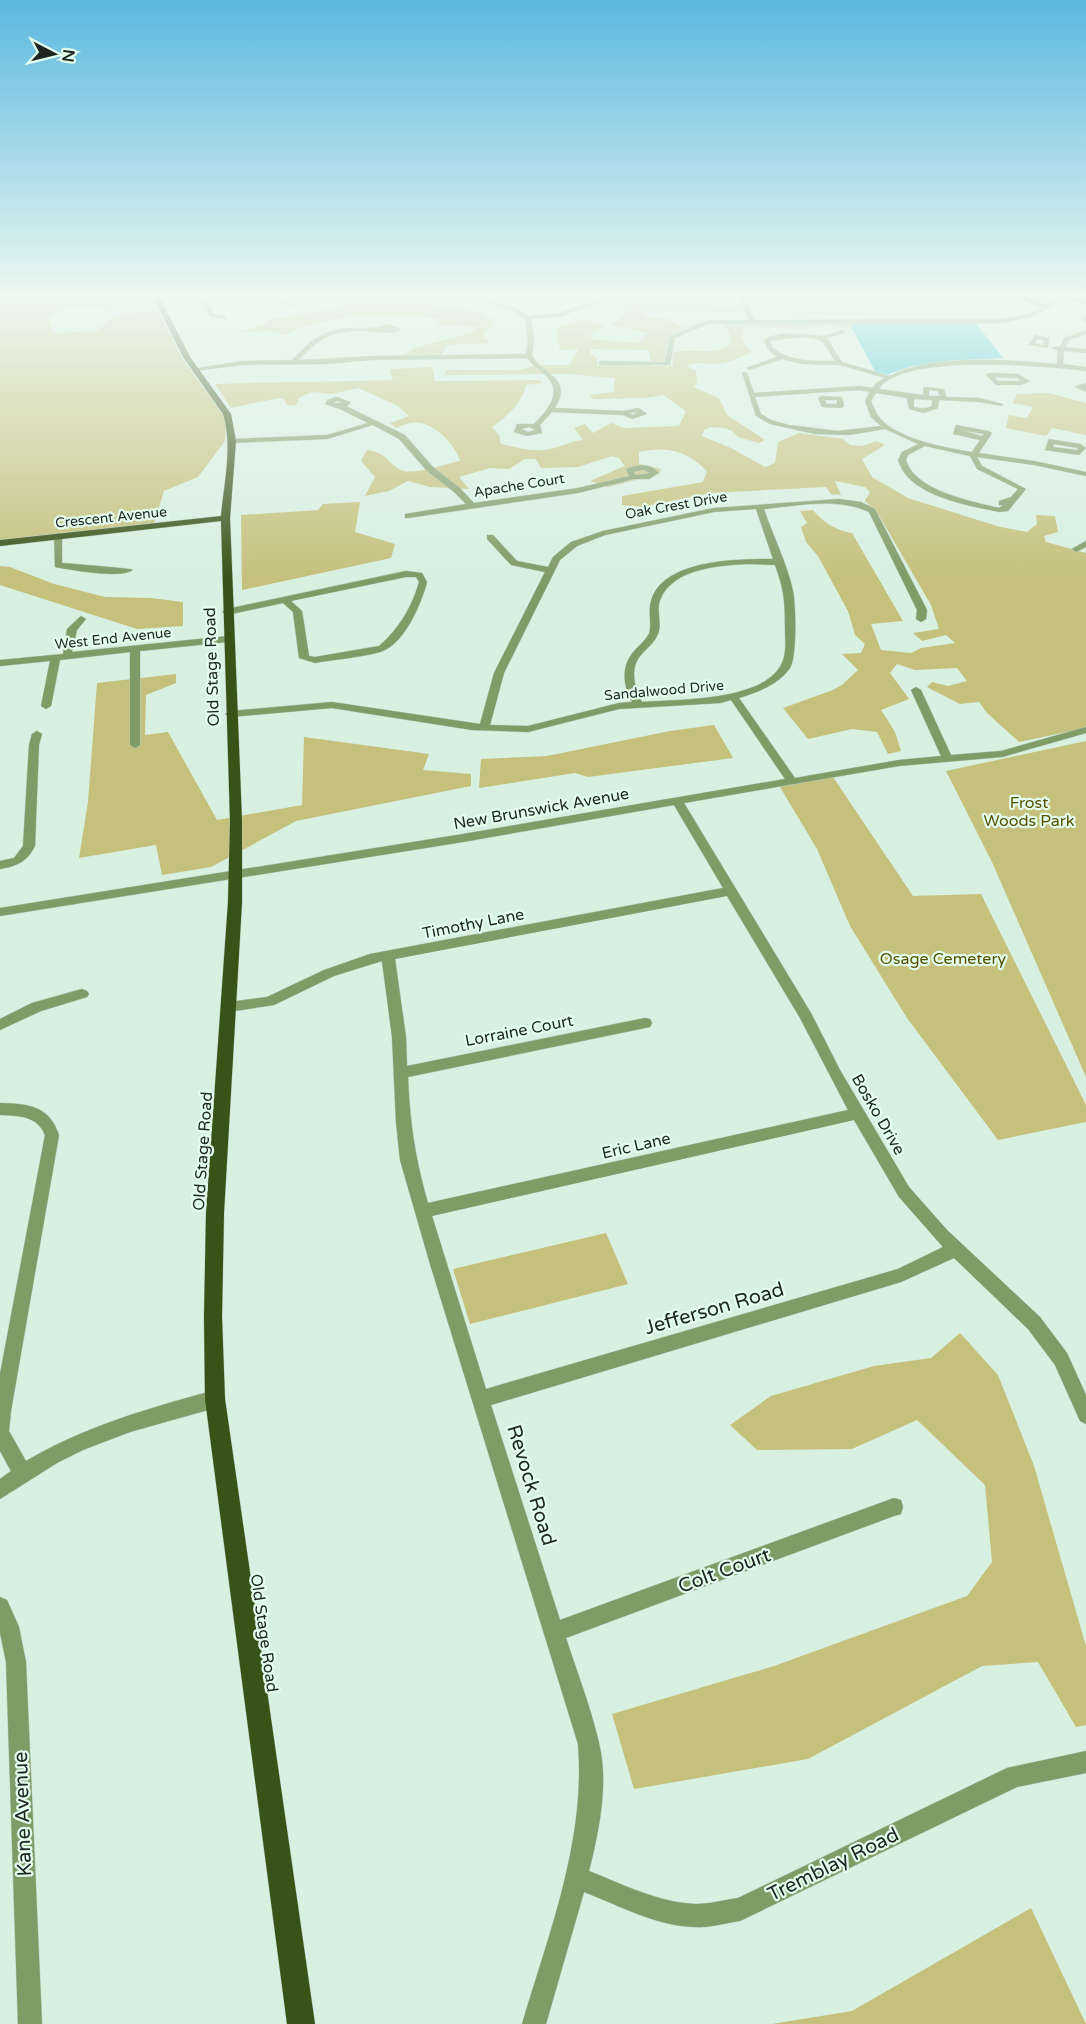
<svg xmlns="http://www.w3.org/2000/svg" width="1086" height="2024" viewBox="0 0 1086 2024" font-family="'Varela Round',sans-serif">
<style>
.built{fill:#c4e3d0}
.green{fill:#c5c07c}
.water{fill:#29bed4}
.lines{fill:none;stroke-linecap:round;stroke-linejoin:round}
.minor-casing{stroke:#b6ccbd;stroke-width:1}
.major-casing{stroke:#b6ccbd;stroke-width:1}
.minor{fill:#7f9b66;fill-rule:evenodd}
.major{fill:#385318;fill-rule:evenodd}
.labels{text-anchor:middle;stroke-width:4.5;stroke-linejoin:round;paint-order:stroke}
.far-street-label{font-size:14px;fill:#1d2620;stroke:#e4feed}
.street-label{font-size:16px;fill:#1d2620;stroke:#e4feed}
.park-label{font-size:16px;fill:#575101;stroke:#e4feed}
.near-street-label{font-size:20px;fill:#1d2620;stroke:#e4feed}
</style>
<rect width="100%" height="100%" fill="#d7f0e0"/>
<path class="built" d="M758 296H933L947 315H766Z"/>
<g class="green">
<path d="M0 296H37L33 301C59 301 85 303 111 301 126 299 138 293 153 298L156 306 142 307 138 302 116 303 113 309 65 308 49 319 53 333 99 331C111 311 136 313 158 311L182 358 223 415 226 424 225 441 198 477 164 491 154 523 0 540Z"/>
<path d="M321 296H415L437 305 478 311 494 321 482 336 491 343 447 345 440 357 405 355 414 348 471 333 479 327 436 325 440 319 418 316 346 317 307 325 284 335 272 331 240 332 265 324 270 319C294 317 314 311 338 308L339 298Z"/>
<path d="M622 296 697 299 707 307H743L744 311H648L644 314 646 317 668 319 688 330 671 336 666 347 665 361 651 362 648 350 590 349V353L597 359V365L673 366V353C693 346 716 359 732 342L728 331 724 326 726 323 848 321 852 329 828 325 808 327V329L748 327 743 330C741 338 745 346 752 351 744 357 725 364 715 364 705 365 699 360 687 366L696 371 697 383 694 387 719 398 727 415 765 440 759 443 738 437 732 431 724 428 711 427 704 430 702 436 733 449 765 467 775 463 778 442 799 433 843 439 850 445 862 446 877 441 885 445 862 459 872 477 908 498 1000 527 1027 532 1037 524 1036 515 1055 516 1058 532 1044 536 1046 542 1086 553V728L1019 742 987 713 979 702 960 704 927 687 932 682 948 686 967 681 957 668 915 670 897 664 890 673 909 699 881 710 895 732 901 751 888 754 877 732 852 729 808 739 783 708 833 690 842 685 858 670 842 654 861 653 865 644 855 635 848 611 818 556 806 542 801 527 807 523 800 511 813 510C824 523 835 530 852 533L903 621 871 624 881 650 911 653 921 648 955 643 946 635 922 641 913 633 939 629 931 605 877 512 865 501 870 492 865 487 835 481 841 495 831 494 826 487 711 493 642 507 622 505V496L703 482 707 471C686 450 667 446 639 452V464L661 469 659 474 608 487 590 481 625 466 619 458 612 456 578 467 541 468 536 459H525L509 469 490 468 459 477 469 489 430 487 408 481 389 491 365 496 375 477 361 461 367 450C388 454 384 459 399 469 410 477 446 464 460 461 455 443 431 419 410 423 405 424 400 426 396 428L390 423 409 416 398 406 358 388 332 394 312 392 300 397 295 406 287 405 284 399 279 398 231 408 215 384 393 380 390 369 432 367 435 381 540 380 543 383 526 385C522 404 507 416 492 427L499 435 501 444C516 447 535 453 550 449 561 447 571 441 583 440L574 428 585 424 593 433 611 423 624 428 679 426 686 411 663 395 646 398 593 399 589 395 614 392 615 378 568 374 444 375 446 370H518L539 365H569L579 349 560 350 556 328 586 319 606 326 592 333 591 339 638 343 648 333 611 325 625 314 626 309 617 299Z"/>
<path d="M1049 393 1086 403V435L1052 428 1046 436 1006 428 1009 415 1027 418 1033 407 1013 403 1017 394Z"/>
<path d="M360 502 355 532 395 544 391 558 242 590 241 515 318 510 323 504Z"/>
<path d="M0 566 10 567 54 584 105 597 150 598 183 602V626L137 629 0 585Z"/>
<path d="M176 674V683L146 695 145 735 168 732 217 820 302 805 304 737 429 754 423 770 471 774V786L296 821 211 867 162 875 156 845 79 858 88 802 97 683Z"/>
<path d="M714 725 733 758 588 777 575 773 479 788 481 759 547 756 670 731Z"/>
<path d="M1086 741V1077L992 862 946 771Z"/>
<path d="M833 777 913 896 981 894 1086 1105V1122L998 1140 907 1018 850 926 817 849 780 787Z"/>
<path d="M606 1233 628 1284 470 1324 453 1269Z"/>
<path d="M960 1333 998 1375 1034 1466 1086 1646V1725L1076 1727 1038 1662 982 1666 808 1759 634 1789 612 1714 774 1666 967 1596 992 1562 985 1485 917 1420 852 1449 757 1450 730 1425 771 1396 874 1366 931 1358Z"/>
<path d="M1031 1908 1086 2024H772L852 2011Z"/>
</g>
<path class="water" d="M848 321 975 322 1003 358 948 361 912 366 886 375 876 373Z"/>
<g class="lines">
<defs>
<g id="minor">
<path d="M198 296H204L214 314 226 317V319L210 316Z"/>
<path d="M276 296H282L287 302 297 305 294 307 283 304Z"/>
<path d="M467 296H474L516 308 529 316 559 313 610 296H617L562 316 531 319 534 338 532 356C545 376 573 378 555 408L623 411 639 408 647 414 632 419 623 415 552 412 540 425 542 433 527 436 514 432 517 424H534C548 409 564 392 545 375 538 369 532 365 527 358L372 360 327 364 242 365 195 371 192 369 242 361 292 360C313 338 324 328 357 328 369 328 378 328 389 324L401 329C393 334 388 333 379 332 341 329 325 331 299 360L372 356 526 354 528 338 525 319 512 310ZM637 412 633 415 629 413ZM530 427 535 430 528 432 521 429Z"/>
<path d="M738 296H744L755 320 1002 319 1029 314 1065 296H1071L1033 316 1002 323 709 324 675 338 670 365H601L598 363 601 361 665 362 670 336 708 320H749Z"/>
<path d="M1086 316V323L1081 319Z"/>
<path d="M843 330 845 333 827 338 842 362 890 376C934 353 1008 360 1057 364L1058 350 1053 349V347H1060L1064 338 1086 330V334L1069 340 1066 347 1086 349V353L1064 351 1063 364 1086 367V371C1047 366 901 353 879 389L923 395 924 387 944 389 946 397 979 398 1003 404V406L979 402 939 400 938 408 924 413 909 409 907 398 876 393 871 401C873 405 875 410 877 414 891 438 946 448 972 452L980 440 953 434 956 425 988 431 992 433 979 453 1034 461 1086 472V476L1034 465 977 457 982 466 1026 489 1008 511 999 512C967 505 908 496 898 460L902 452 918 444 885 429 849 435 815 434 770 424 756 416 742 372 747 373 754 393 859 386 873 388 876 383 885 378 840 365 803 364 782 359 749 370 746 368 777 357 768 350 764 340C780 330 802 334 820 336 827 336 836 332 843 330ZM799 337C824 338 823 341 835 361 813 361 791 362 773 348L770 341ZM859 390 870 392 865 401 871 417 881 426 838 431 789 425 771 420 761 414 755 397ZM929 390 938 391 940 396H929ZM914 399 932 400V406C926 409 921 409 914 407ZM961 430 984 434 982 436ZM925 446 970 456 977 469 1018 489 1011 497 999 501V505H1003L999 508C971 501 915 491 906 460L908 455Z"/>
<path d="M1035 335 1049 338 1048 348 1029 345ZM1037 339 1044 340 1043 345 1035 343Z"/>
<path d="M989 373 1018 374 1030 381 1021 385H996L986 375ZM994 377 1017 378 1021 381H998Z"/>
<path d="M1086 383V392L1075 387 1076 386Z"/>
<path d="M821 396 842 397 844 406 841 408 822 407 818 398ZM825 400H837V404H827Z"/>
<path d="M337 397 350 402V404L346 406 405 435 433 467 460 488 474 503 578 488 629 476 626 469C638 464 650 463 659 473L649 479H634L578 493 408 518H405V514L466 504 454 492 427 471 399 439 373 425 327 439 232 443 228 441 232 439 327 435 368 423 340 409 325 404 327 400ZM337 401 342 403H332ZM643 470 650 473 636 475 634 472Z"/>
<path d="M1049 439 1080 444 1086 448 1079 455 1045 450ZM1054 444 1078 448 1077 450 1053 447Z"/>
<path d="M839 499 861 502 875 509 927 610 926 619 921 622 916 619 917 610 869 512C837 497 798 506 764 509 773 536 787 563 793 591 796 605 797 657 790 668 778 685 758 692 739 698L795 778 899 760 941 756 911 690 916 687 921 690 951 755 1001 751 1086 727V733L1002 757 899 766 684 803 811 1013 840 1070 909 1187 947 1230 1040 1317 1067 1353 1086 1395V1424L1080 1421 1055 1365 1028 1329 954 1258 901 1282 491 1405 560 1620 894 1498 901 1500 903 1507 901 1514 894 1516 566 1638C577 1672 591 1708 599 1743 609 1784 599 1831 589 1871 622 1884 659 1903 696 1904 710 1904 724 1900 738 1898L1007 1768 1086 1751V1773L1017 1787 740 1921C725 1923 710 1928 694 1927 656 1926 618 1905 584 1892L546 2024H522C549 1933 586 1840 578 1744L430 1264 400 1160 396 1122 392 1037 382 961 334 976 274 1005 229 1012 222 1007 229 1002 267 997 324 970 370 954 723 888 674 805 463 842 0 916V908L463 834 785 779 731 700 720 703 619 709 528 732 472 730 332 708 230 717 225 714 230 711 332 702 480 724 494 673 545 572 511 565 487 539V535H493L517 561 548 567 553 557 571 542 603 531 714 508ZM756 509 773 559C738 559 663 559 651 601 648 612 652 624 649 634 645 640 641 644 636 649 621 664 622 684 632 702L619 703 528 726 490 725 504 673 560 560 577 546 605 535 714 512ZM746 564 775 565C784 590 785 600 785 627 785 639 787 652 782 663 764 702 678 699 642 702 634 687 629 667 642 654 647 648 653 644 657 636 663 625 656 612 660 600 673 568 718 566 746 564ZM727 896 800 1018 848 1110 428 1203C415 1157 410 1124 408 1077L645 1028 650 1027 652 1023 650 1019 645 1018 407 1066 406 1037 395 959ZM854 1120 899 1197 943 1247 898 1269 486 1389 432 1216Z"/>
<path d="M58 533 62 536V563C73 564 130 568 133 570 120 579 72 570 55 567L54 536Z"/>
<path d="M1086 541V547L1076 552 1072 549Z"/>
<path d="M406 571 422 573 427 582C422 602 406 640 385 650 373 656 331 660 315 663L299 658 293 612 283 603 227 615 222 612 227 609ZM406 577H416L419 582C412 607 399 629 379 646L315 657 309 656 302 611 291 601Z"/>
<path d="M81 616 86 619 77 630 72 652 228 636 233 639 228 642 140 651V745L135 748 130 745V652L60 660 51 706 46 709 41 706 50 661 0 666V660L63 654 67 629Z"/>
<path d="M37 731 42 734 39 745 35 846C27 862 17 866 0 869V861L14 858 23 846 29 745 32 734Z"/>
<path d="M82 989 87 991 89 994 87 997 41 1011 0 1030V1019L32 1003Z"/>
<path d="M0 1103C28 1104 49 1105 59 1135L11 1411 9 1431 26 1461C85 1426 150 1408 215 1390L221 1393 224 1399 221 1405 215 1408 130 1432 83 1450 57 1463 0 1499V1479L11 1471 0 1451V1374L45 1135C37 1115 18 1116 0 1115Z"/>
<path d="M0 1597 7 1600 19 1627 26 1662 42 2024H18L6 1662 0 1633Z"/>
</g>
<g id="major">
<path d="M153 296H159L190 357 231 414 236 441 230 518 242 821V902L224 1213 222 1317 225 1399 315 2024H287L205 1399 204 1317 206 1213 228 902 230 821 221 521 0 546V540L221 516C224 483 233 446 223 414L183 357Z"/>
<path d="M1016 296H1023L1051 306C1042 309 1025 302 1016 296Z"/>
<path d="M1054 296 1086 300V304L1057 298Z"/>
</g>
</defs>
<use href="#minor" class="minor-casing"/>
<use href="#major" class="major-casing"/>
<use href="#minor" class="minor"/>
<use href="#major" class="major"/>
</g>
<linearGradient id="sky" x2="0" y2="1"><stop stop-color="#5bb8e0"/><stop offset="0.51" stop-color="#edf8f1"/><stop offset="1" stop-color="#edf8f1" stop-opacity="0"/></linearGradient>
<rect width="1086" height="579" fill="url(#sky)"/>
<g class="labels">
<g class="far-street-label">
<text transform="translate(519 485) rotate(-9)" y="5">Apache Court</text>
<text transform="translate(676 505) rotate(-10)" y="5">Oak Crest Drive</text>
<text transform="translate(111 517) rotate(-6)" y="5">Crescent Avenue</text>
<text transform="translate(113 638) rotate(-6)" y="5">West End Avenue</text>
<text transform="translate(664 690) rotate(-5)" y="5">Sandalwood Drive</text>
</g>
<g class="street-label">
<text transform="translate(211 667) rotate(-92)" y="6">Old Stage Road</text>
<text transform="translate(541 808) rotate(-10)" y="6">New Brunswick Avenue</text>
<text transform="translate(473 923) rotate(-11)" y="6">Timothy Lane</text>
<text transform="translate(519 1030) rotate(-11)" y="6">Lorraine Court</text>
<text transform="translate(879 1114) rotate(60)" y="6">Bosko Drive</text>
<text transform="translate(636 1145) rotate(-13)" y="6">Eric Lane</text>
<text transform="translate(202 1151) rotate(-86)" y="6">Old Stage Road</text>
<text transform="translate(265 1633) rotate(82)" y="6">Old Stage Road</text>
</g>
<g class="park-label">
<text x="1029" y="808">Frost<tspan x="1029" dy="18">Woods Park</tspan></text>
<text x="943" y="964">Osage Cemetery</text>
</g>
<g class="near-street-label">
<text transform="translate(714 1308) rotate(-16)" y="7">Jefferson Road</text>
<text transform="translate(532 1485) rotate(73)" y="7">Revock Road</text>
<text transform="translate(724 1570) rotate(-20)" y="7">Colt Court</text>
<text transform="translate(22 1814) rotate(-92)" y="7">Kane Avenue</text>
<text transform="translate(833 1864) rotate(-26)" y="7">Tremblay Road</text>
</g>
</g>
<g transform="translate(54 54) rotate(97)" stroke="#e4feed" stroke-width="4.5" paint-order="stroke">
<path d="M0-4.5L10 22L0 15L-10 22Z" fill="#1d2620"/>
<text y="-9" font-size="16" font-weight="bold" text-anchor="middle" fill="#1d2620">N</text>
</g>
</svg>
